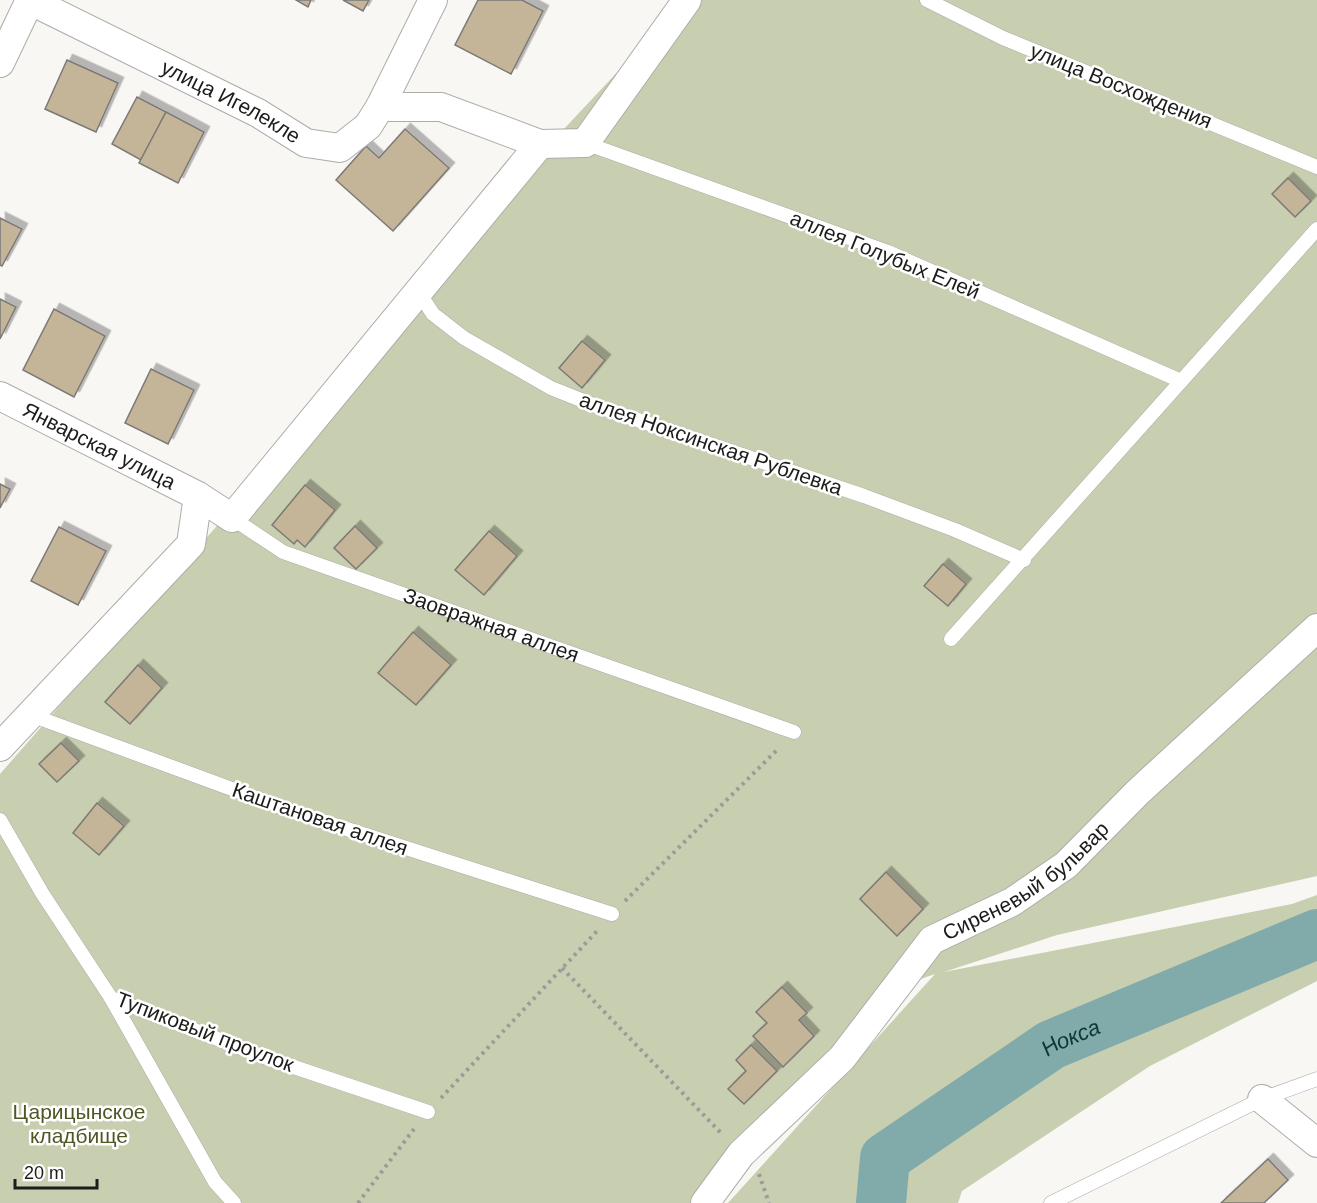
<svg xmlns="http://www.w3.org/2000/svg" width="1317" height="1203" viewBox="0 0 1317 1203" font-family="Arial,sans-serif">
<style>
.green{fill:#c8ceb0}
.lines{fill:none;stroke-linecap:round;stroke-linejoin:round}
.river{stroke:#81aaaa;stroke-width:50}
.building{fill:#c5b598;stroke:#7b7977;stroke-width:1.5;filter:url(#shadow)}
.lane-casing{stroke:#aeaca9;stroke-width:15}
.street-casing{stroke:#aeaca9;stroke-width:30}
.path{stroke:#9c9b99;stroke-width:4;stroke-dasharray:3 4.5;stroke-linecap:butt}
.lane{stroke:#fff;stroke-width:14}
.street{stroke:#fff;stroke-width:28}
.labels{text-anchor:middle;stroke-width:5;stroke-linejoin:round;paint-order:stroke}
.street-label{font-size:21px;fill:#1d1c1b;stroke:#fff}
.park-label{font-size:21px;fill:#505724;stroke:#fff}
.water-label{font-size:22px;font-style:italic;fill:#0d3637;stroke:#fff}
</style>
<defs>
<filter id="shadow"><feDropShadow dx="5.5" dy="-5.5" stdDeviation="0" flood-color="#0004"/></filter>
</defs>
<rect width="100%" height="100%" fill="#f8f7f4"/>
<path class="green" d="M685 0H1317V876L1057 935 944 972 1292 904 1317 895V981L1150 1066 962 1191 958 1203H728L935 974 906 984 717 1203H0V774L562 131Z"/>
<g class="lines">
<path class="river" id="s1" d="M881 1203 885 1158 1051 1045 1317 934"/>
</g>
<g class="building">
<path d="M296 0H311L308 7Z"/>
<path d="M343 0H369L363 11Z"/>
<path d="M478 0H522L543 11 511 74 455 45Z"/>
<path d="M67 60 118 83 96 132 45 109Z"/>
<path d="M137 97 166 112 141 160 112 144Z"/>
<path d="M166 112 204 132 178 183 139 163Z"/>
<path d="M405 129 449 168 393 231 336 180 366 146 379 158Z"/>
<path d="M1288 178 1311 201 1295 217 1272 194Z"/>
<path d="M0 218 22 229 2 266 0 265Z"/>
<path d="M0 299 16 307 0 339Z"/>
<path d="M54 309 105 336 74 397 23 370Z"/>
<path d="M582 341 605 360 582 388 559 368Z"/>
<path d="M151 369 194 390 168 444 125 423Z"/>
<path d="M0 484 10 489 0 508Z"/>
<path d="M305 485 335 510 305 547 297 540 294 544 272 525Z"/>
<path d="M355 526 377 548 356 569 334 548Z"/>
<path d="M59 527 106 551 78 605 31 581Z"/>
<path d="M489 531 517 556 484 595 455 570Z"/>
<path d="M943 564 966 584 948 606 924 586Z"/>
<path d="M413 632 451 665 416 705 378 673Z"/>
<path d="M138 665 162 688 130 724 105 702Z"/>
<path d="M61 743 79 761 57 782 39 764Z"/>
<path d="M97 803 124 826 99 855 73 833Z"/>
<path d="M886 872 923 909 897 936 860 899Z"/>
<path d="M782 987 807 1013 799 1020 814 1036 783 1067 753 1036 767 1023 756 1012Z"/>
<path d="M751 1045 777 1071 744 1104 728 1089 746 1071 736 1060Z"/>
<path d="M1268 1159 1288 1180 1264 1203H1221Z"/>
</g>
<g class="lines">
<defs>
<g id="lane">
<path d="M927 0 1003 38 1317 167"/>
<path d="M585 143 888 252 1181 381"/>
<path d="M419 293 433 314 464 338 551 388 596 406 864 496 955 530 1024 560"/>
<path id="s2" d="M232 518 283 552 794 732"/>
<path d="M951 639 1317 229"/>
<path d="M31 715 297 813 612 914"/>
<path d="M0 820 42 893 111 998 267 1058 428 1112"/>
<path d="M111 998 215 1182 234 1203"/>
<path d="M1051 1203 1262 1099 1317 1079"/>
</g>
<g id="street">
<path id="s3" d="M29 0 258 113 306 143 340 148 368 126 380 107 433 0"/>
<path d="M0 63 30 0"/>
<path d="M380 107H441L540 144 585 143 687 0"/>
<path id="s4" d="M0 396 198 496 232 518 540 144"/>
<path d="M0 747 191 544 198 496"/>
<path d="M1262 1099 1317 1143"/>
<path id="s5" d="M705 1203 741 1154 842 1058 932 940 1012 902 1066 865 1138 792 1317 628"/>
</g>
</defs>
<use href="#lane" class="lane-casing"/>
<use href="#street" class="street-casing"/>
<g class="path">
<path d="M625 901 779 748"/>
<path d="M562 968 722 1134"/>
<path d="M441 1098 597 931"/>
<path d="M759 1174 769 1203"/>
<path d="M358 1203 414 1129"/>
</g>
<use href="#lane" class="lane"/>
<use href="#street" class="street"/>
</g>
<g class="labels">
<g class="street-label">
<text transform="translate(1121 86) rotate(22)" y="7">улица Восхождения</text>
<text dy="7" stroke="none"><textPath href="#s3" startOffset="226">улица Игелекле</textPath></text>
<text transform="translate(885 255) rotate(22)" y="7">аллея Голубых Елей</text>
<text transform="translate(711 444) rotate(19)" y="7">аллея Ноксинская Рублевка</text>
<text dy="7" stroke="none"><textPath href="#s4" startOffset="111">Январская улица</textPath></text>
<text dy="7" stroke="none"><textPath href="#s2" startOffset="282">Заовражная аллея</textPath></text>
<text transform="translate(320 819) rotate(19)" y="7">Каштановая аллея</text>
<text dy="7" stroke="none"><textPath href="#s5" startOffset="460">Сиреневый бульвар</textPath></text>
<text transform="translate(205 1032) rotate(21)" y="7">Тупиковый проулок</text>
</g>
<g class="park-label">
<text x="79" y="1119">Царицынское<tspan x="79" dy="24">кладбище</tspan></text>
</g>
<g class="water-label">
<text dy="8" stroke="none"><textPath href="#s1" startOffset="267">Нокса</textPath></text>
</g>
</g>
<path d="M15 1179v9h82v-9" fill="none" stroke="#1d1c1b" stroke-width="3"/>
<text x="24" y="1179" font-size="18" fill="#1d1c1b" stroke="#ffffff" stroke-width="4.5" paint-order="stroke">20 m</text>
</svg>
